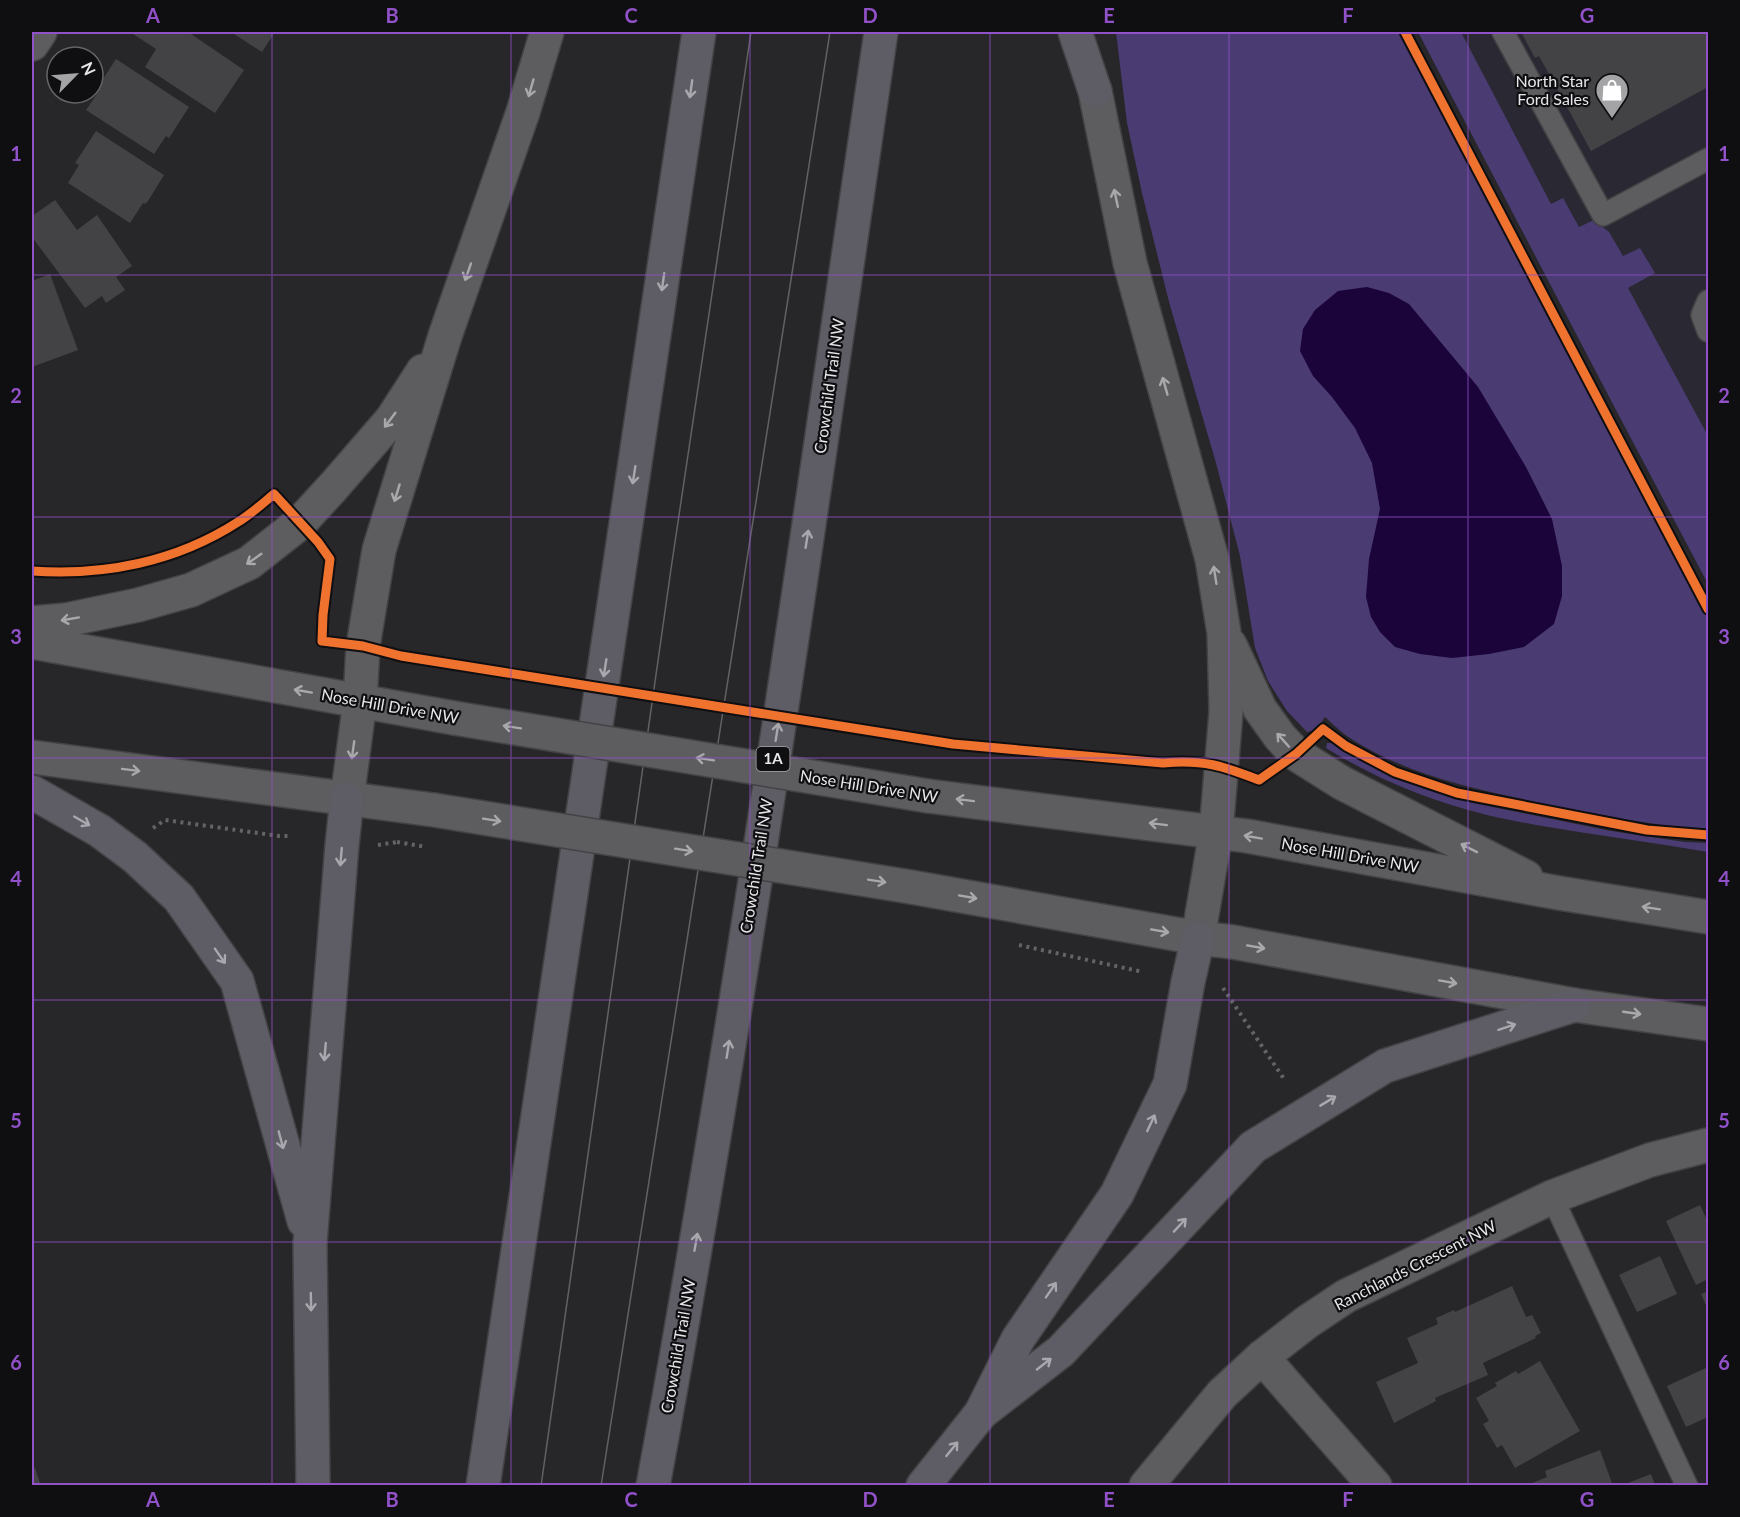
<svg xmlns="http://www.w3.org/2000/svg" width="1740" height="1517" viewBox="0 0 1740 1517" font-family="Lato,sans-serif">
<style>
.built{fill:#2a2933}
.green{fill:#4a3b72}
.water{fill:#1b043a}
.building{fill:#434244}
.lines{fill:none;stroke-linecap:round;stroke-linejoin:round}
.service-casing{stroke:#434345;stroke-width:24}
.minor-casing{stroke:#434345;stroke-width:36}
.secondary-casing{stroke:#434345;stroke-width:36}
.motorway-casing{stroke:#434345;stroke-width:36}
.path{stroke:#646465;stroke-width:4;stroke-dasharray:3 4.5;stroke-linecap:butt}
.service{stroke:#5d5c5f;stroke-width:21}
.minor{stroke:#5d5c5f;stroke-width:33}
.secondary{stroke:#5d5c5f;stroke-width:33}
.motorway{stroke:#5e5c64;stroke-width:33}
.tram{stroke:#626264;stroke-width:1.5}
.secondary-bridge-casing{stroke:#434345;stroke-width:36;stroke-linecap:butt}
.path-bridge{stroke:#646465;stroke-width:4;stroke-dasharray:3 4.5;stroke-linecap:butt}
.secondary-bridge{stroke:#5d5c5f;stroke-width:33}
.cycleway-casing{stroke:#0f0e11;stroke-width:13}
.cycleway{stroke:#ef722f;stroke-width:9}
.oneway{stroke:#a9a8ab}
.oneway2{stroke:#a9a8ae}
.grid{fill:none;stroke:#9151c8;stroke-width:1.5;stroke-opacity:0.55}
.labels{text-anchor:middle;stroke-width:4.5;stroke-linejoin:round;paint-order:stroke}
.shield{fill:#0f0e11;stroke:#a6a5a9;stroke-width:1.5}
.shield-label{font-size:15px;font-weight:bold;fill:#e7e6ea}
.poi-label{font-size:16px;fill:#e7e6ea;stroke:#0f0e11;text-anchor:end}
.street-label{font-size:16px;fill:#e7e6ea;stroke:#0f0e11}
.neatline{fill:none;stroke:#9151c8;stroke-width:2}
.grid-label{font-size:20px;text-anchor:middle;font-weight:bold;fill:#9151c8}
</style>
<rect width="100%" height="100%" fill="#272629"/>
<path class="built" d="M1457 32H1708V493L1561 235Z"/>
<g class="green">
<path d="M1116 32H1400L1665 540 1708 612V830C1659 826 1609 817 1560 807 1490 792 1415 779 1353 740 1343 734 1334 725 1325 717L1316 730 1307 732 1287 711 1268 681 1255 648 1240 556 1216 463 1169 302 1142 193 1127 123Z"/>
<path d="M1418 32H1461L1551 204 1563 198 1579 227 1594 220 1609 232 1623 256 1640 248 1655 273 1628 288 1708 436V584L1616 410Z"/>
<path d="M1327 743H1332L1380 770 1435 792 1473 803 1611 831 1685 842 1708 843V852C1651 842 1593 835 1536 825 1520 822 1503 819 1487 815 1430 801 1376 779 1326 748Z"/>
</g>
<path class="water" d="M1367 287 1389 293 1409 304 1478 387 1526 467 1552 519 1562 566V596L1554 624 1524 647 1489 654 1452 658 1420 654 1395 647 1380 632 1371 617 1366 597 1369 559 1380 509 1372 463 1355 428 1332 397 1313 376 1300 351 1303 329 1315 310 1338 291Z"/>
<g class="building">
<path d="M130 32H188L244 70 215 113 145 67 156 49Z"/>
<path d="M231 32H275L262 52Z"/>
<path d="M1521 32H1708V87L1591 151 1539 56 1535 58Z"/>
<path d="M116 59 189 107 169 138 166 136 154 154 86 110 99 91 96 90Z"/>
<path d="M96 131 164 175 148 201 145 204 143 203 130 223 68 183 79 165 75 163Z"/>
<path d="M55 200 77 230 97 215 132 266 116 277 125 290 106 303 102 296 85 308 32 237V216Z"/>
<path d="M50 274 78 350 32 367V281Z"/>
<path d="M1700 1205 1707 1220 1708 1219V1279L1696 1285 1666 1221Z"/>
<path d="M1660 1256 1677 1294 1637 1312 1619 1275Z"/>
<path d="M1512 1286 1526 1317 1532 1315 1541 1333 1535 1336 1536 1338 1483 1363 1488 1375 1435 1398 1436 1401 1394 1423 1376 1382 1418 1363 1407 1338 1438 1324 1436 1318 1454 1310 1455 1312Z"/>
<path d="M1708 1291V1310L1701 1294Z"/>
<path d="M1540 1361 1580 1431 1515 1468 1502 1445 1497 1448 1483 1424 1489 1421 1476 1398 1497 1386 1495 1383 1516 1371 1518 1374Z"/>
<path d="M1708 1367V1417L1686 1427 1667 1386Z"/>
<path d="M1600 1450 1613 1486H1525L1547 1477 1545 1471Z"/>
<path d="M35 1468 41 1486H32V1469Z"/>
<path d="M1651 1474 1655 1485H1623Z"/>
</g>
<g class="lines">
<defs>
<g id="service">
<path d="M1503 32 1603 215 1708 159"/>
<path d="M1708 301 1702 315 1708 331"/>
<path d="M1552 1197 1687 1486"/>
</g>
<g id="minor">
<path d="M32 44 40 32"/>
<path d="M1262 1357 1375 1486"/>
<path d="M1146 1486 1222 1394 1262 1357 1307 1322 1346 1296 1552 1197 1650 1160 1708 1145"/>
</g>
<g id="secondary">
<path d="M1095 91 1130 263 1212 559 1224 633 1226 712 1216 832 1198 938"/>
<path d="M32 623 66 620 138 605 191 590 249 563 300 523 334 486 392 419 423 371"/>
<path d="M32 642 454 718"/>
<path d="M1230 645 1260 709 1280 737 1296 754 1342 783 1526 877"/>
<path d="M32 757 434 810"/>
<path d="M928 796 1247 836 1559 893 1708 917"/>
<path d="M347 799 360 701 363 646 379 550 445 336 523 112 547 32"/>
<path d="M911 887 1198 938 1233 942 1574 1005 1708 1024"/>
</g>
<g id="motorway">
<path d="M1075 32 1095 91"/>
<path d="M32 792 100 831 135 857 179 898 237 981 304 1221"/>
<path d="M981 1413 1061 1351 1253 1147 1385 1066 1574 1005"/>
<path d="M313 1486 310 1243 342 845 347 799"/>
<path d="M483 1486 699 32"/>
<path d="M653 1486C742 1003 810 517 881 32"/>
<path d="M923 1486 981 1413 1018 1339 1117 1194 1170 1084 1188 982 1198 938"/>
</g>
</defs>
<use href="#service" class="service-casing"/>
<use href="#minor" class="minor-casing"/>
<use href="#secondary" class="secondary-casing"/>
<use href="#motorway" class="motorway-casing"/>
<g class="path">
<path d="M153 828 165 820 279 836H292"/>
<path d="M378 845 397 842"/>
<path d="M1019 945 1143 972"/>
<path d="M1223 988 1284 1079"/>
</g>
<use href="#service" class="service"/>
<use href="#minor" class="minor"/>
<use href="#secondary" class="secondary"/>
<use href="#motorway" class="motorway"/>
<g class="tram">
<path d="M541 1486 671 569 751 32"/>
<path d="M601 1486 830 32"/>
</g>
<defs>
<g id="secondary-bridge">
<path d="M454 718 928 796"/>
<path d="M434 810 911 887"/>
</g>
</defs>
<use href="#secondary-bridge" class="secondary-bridge-casing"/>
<path class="path-bridge" d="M397 842 426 847"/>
<use href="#secondary-bridge" class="secondary-bridge"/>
<defs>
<g id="cycleway">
<path d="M1405 32 1708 609"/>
<path d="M32 571C104 576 176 562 238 522 251 514 262 504 274 494L318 542 330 559 323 615 322 641 363 646 401 656 953 744 1163 763C1203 759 1223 766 1259 780L1296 754 1323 729 1346 746 1395 772 1457 793 1647 830 1708 835"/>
</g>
</defs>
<use href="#cycleway" class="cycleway-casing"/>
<use href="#cycleway" class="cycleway"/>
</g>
<defs><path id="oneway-shaft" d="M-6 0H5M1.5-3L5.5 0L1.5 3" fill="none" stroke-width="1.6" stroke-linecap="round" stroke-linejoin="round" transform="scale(1.5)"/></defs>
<g class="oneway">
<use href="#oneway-shaft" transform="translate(531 88) rotate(106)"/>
<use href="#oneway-shaft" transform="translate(1116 198) rotate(-102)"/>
<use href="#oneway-shaft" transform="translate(468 272) rotate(109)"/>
<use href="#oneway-shaft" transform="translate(1165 386) rotate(-106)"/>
<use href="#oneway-shaft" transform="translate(390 420) rotate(127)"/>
<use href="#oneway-shaft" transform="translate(397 493) rotate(107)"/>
<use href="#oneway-shaft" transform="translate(254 559) rotate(145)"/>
<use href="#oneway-shaft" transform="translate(1215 575) rotate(-99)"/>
<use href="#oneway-shaft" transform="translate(70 619) rotate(170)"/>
<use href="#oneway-shaft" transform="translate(303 691) rotate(-170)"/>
<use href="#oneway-shaft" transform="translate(512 727) rotate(-171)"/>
<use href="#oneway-shaft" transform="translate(1283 740) rotate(-132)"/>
<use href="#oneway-shaft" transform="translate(353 750) rotate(98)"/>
<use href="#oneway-shaft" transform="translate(705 759) rotate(-171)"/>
<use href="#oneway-shaft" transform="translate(131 770) rotate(7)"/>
<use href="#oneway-shaft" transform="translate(965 800) rotate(-173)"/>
<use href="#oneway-shaft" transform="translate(492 820) rotate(9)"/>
<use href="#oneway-shaft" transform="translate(1158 824) rotate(-173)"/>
<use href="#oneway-shaft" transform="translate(1253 837) rotate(-170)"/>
<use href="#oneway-shaft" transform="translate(1469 848) rotate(-153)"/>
<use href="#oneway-shaft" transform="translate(684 850) rotate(9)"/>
<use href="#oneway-shaft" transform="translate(877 881) rotate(9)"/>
<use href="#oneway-shaft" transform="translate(968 897) rotate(10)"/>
<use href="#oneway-shaft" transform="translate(1651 908) rotate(-171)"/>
<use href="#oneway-shaft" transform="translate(1160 931) rotate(10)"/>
<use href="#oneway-shaft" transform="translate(1256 947) rotate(10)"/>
<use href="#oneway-shaft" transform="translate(1448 982) rotate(10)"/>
<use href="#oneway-shaft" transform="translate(1632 1013) rotate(8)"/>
</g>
<g class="oneway2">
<use href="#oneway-shaft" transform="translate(691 89) rotate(98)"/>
<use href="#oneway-shaft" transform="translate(663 282) rotate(98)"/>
<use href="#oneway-shaft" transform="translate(634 475) rotate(99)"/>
<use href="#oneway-shaft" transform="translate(807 539) rotate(-81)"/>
<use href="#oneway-shaft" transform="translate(605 668) rotate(99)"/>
<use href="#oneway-shaft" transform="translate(777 732) rotate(-81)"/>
<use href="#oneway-shaft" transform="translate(82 821) rotate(30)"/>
<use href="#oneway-shaft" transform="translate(341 857) rotate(95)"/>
<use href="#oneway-shaft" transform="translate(220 956) rotate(55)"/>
<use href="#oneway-shaft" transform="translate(1507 1027) rotate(-18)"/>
<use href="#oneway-shaft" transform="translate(728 1049) rotate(-81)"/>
<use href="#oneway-shaft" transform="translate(325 1052) rotate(95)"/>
<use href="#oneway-shaft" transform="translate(1328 1101) rotate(-31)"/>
<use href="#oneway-shaft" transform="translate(1151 1123) rotate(-65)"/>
<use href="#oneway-shaft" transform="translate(281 1140) rotate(75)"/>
<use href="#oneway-shaft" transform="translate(1180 1225) rotate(-47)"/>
<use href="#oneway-shaft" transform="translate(696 1242) rotate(-80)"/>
<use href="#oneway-shaft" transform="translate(1051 1290) rotate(-55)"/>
<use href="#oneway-shaft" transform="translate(311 1302) rotate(89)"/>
<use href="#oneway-shaft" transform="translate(1044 1364) rotate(-38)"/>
<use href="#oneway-shaft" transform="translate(952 1449) rotate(-51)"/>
</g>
<path class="grid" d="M272 32V1486M511 32V1486M750 32V1486M990 32V1486M1229 32V1486M1468 32V1486M32 275H1708M32 517H1708M32 758H1708M32 1000H1708M32 1242H1708"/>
<defs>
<symbol id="shop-pin" viewBox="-11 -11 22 30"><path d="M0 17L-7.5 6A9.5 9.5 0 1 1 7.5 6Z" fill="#a4a3a6" stroke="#0f0e11"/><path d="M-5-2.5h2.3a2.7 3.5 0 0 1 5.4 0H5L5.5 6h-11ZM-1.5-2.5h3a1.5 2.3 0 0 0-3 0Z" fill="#fff"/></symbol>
</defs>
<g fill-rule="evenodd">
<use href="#shop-pin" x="1593" y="71" width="38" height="52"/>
</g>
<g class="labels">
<rect class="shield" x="756.5" y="747" width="33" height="24" rx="4.5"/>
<g class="shield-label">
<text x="773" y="764">1A</text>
</g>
<g class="poi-label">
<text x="1589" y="87">North Star<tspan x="1589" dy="18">Ford Sales</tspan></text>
</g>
<g class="street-label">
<text transform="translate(829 386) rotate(-82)" y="6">Crowchild Trail NW</text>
<text transform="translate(390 706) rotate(10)" y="6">Nose Hill Drive NW</text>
<text transform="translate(869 786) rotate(9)" y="6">Nose Hill Drive NW</text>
<text transform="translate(1350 855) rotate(10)" y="6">Nose Hill Drive NW</text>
<text transform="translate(756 866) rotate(-81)" y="6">Crowchild Trail NW</text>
<text transform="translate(1415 1265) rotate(-27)" y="6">Ranchlands Crescent NW</text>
<text transform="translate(678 1346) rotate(-80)" y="6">Crowchild Trail NW</text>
</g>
</g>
<rect width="1740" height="1517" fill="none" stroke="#0f0e11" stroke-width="66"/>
<g transform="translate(75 75) rotate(65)"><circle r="28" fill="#0f0e11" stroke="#656468" stroke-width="1.5"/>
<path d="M0-4.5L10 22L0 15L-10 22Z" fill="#a4a3a6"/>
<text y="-9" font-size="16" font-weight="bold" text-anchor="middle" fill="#e7e6ea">N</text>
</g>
<rect x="33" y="33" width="1674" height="1451" class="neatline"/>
<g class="grid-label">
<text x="153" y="23">A</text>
<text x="392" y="23">B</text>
<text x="631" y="23">C</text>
<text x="870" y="23">D</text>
<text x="1109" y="23">E</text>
<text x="1348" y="23">F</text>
<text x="1587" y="23">G</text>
<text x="16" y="161">1</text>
<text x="1724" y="161">1</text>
<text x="16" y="403">2</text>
<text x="1724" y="403">2</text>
<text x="16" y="644">3</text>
<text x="1724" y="644">3</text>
<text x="16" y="886">4</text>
<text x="1724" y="886">4</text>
<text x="16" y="1128">5</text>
<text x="1724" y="1128">5</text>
<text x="16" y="1370">6</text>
<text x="1724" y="1370">6</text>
<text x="153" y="1507">A</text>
<text x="392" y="1507">B</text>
<text x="631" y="1507">C</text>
<text x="870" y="1507">D</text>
<text x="1109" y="1507">E</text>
<text x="1348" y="1507">F</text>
<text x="1587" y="1507">G</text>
</g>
</svg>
